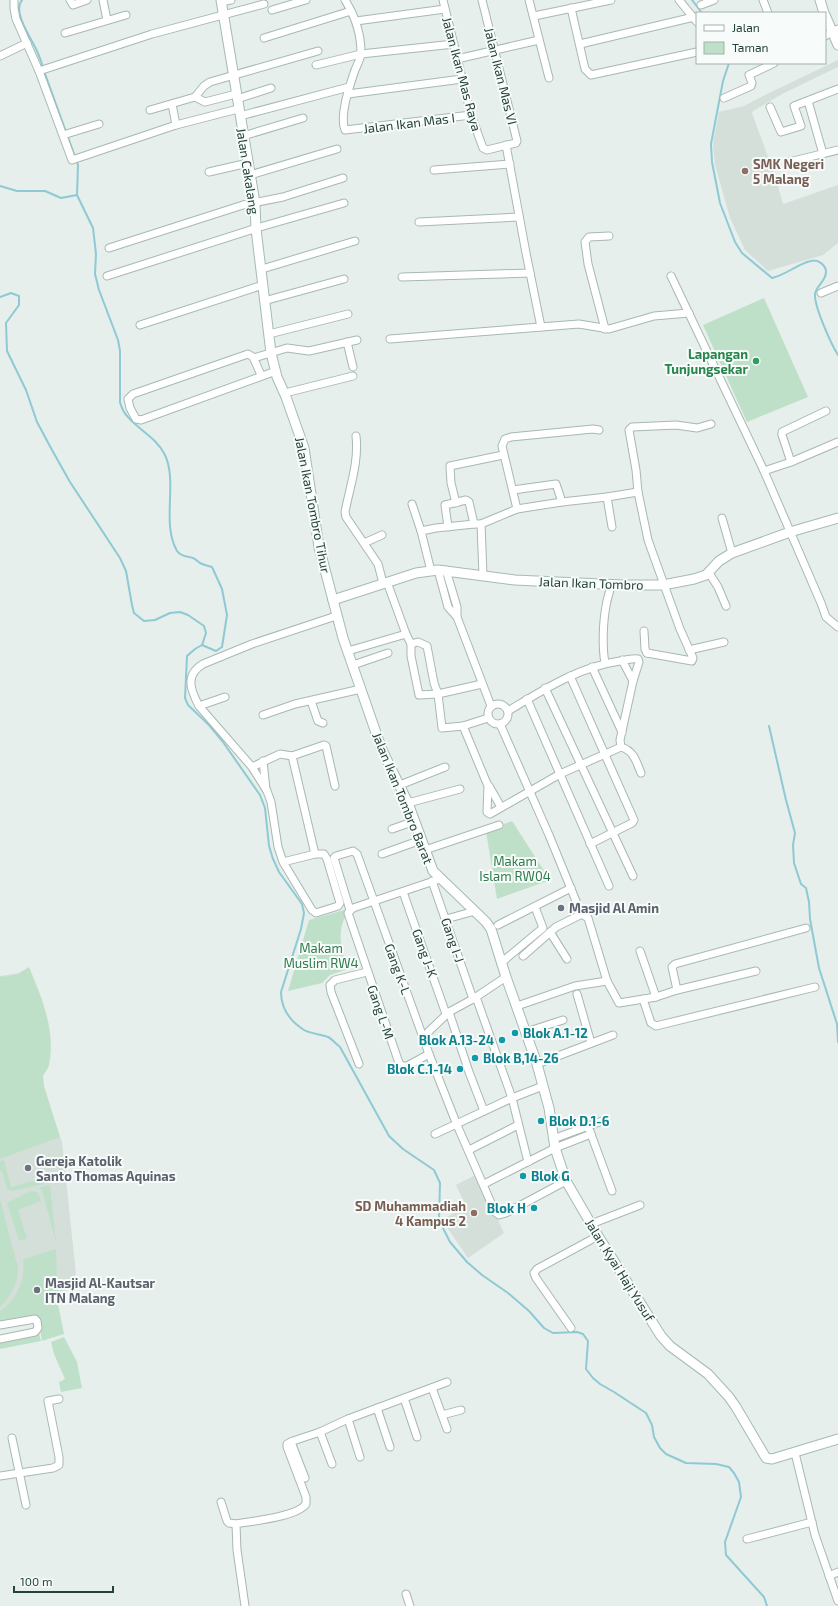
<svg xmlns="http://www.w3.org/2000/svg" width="838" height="1606" viewBox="0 0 838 1606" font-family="'Exo 2',sans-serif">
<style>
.built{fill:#d4dfda}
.green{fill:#bfe0c8}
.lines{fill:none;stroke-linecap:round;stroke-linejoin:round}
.stream{stroke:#8ec9d4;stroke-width:2}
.street-casing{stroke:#a8b8b2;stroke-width:9}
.secondary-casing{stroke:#a4bbb3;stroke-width:11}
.street{stroke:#fff;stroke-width:7}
.secondary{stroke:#fff;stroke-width:9}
.education-dot{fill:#8d6e63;stroke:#f7fbf9;stroke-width:1.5}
.leisure-dot{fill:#2e9e5b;stroke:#f7fbf9;stroke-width:1.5}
.worship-dot{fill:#6b7280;stroke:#f7fbf9;stroke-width:1.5}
.culture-dot{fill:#0f9aa8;stroke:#f7fbf9;stroke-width:1.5}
.labels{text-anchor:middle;stroke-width:4;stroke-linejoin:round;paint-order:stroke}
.street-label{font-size:13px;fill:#24423a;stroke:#f7fbf9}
.education-label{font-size:13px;font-weight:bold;fill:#785e54;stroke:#f7fbf9;text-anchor:start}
.leisure-label{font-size:13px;font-weight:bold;fill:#27864d;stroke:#f7fbf9;text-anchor:end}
.park-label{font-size:13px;fill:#2d7a4b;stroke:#f7fbf9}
.worship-label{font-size:13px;font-weight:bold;fill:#5b616d;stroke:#f7fbf9;text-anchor:start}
.culture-label{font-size:13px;font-weight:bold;fill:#0d838f;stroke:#f7fbf9;text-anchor:start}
</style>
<rect width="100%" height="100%" fill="#e6efeb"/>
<g class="built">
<path d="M838 60V67L784 93 753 111 752 113 775 176 783 204 838 185V243L823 255 768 271 745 250 730 218 715 165 713 143 719 112 744 106 765 95Z"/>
<path d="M26 972 37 1075 62 1142 76 1274 57 1307 0 1320V976Z"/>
<path d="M477 1174 504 1233 468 1258 442 1220 466 1206 456 1185Z"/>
</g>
<g class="green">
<path d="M764 298 808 397 747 422 703 325Z"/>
<path d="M512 821 550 880 497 899 486 831Z"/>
<path d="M344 910 346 915C336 934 342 949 348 969L330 975 322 983 288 991 309 920Z"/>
<path d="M29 967C42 998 56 1031 49 1065 48 1069 45 1072 43 1076L44 1086 60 1137 0 1159V977L16 975Z"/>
<path d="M4 1160 11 1187 48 1177 49 1183 12 1191 7 1189 2 1172 0 1170V1161Z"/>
<path d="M50 1185 56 1243 42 1190 39 1188Z"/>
<path d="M31 1191C38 1191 39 1195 41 1201L18 1210 27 1239 19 1241 7 1203Z"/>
<path d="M0 1199 18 1268C19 1282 10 1298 0 1307Z"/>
<path d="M56 1249 58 1304 64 1334 42 1341 38 1318 34 1316 0 1323V1311C17 1300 26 1279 23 1259Z"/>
<path d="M39 1333 41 1341 0 1349V1341Z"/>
<path d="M64 1337 77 1362 82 1388 61 1392 59 1382 65 1379 54 1354 51 1342Z"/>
</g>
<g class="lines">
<g class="stream">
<path d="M22 0C12 11 31 38 36 49 39 55 41 61 43 67"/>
<path d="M692 0 702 13"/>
<path d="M729 63 723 81 711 144 712 162 720 203 735 242 742 253 772 278C786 275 797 264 811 261 818 259 826 265 826 272 826 281 816 286 815 294 814 306 831 344 838 355"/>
<path d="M44 71 78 165 77 195 93 228 96 254 95 274 99 290 118 340 120 351V402C125 425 154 432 165 455 178 483 161 523 177 551 181 557 187 556 193 558 196 559 198 562 200 563 204 565 208 566 212 567L222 589 227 615 222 647 216 651 202 645"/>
<path d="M0 186 17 191H45L61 198 77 195"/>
<path d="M0 297 11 293 19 296V305L6 323 7 351 26 390 37 422 52 450 70 482 120 558 126 571 132 605 134 613 144 621 155 620 170 613 180 612 188 615 204 626 206 633 202 645 195 649 187 656 185 698 188 705 209 725 223 742 260 795 265 808 269 846 273 859 279 872 302 904 304 913 301 929 281 992C281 1009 290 1021 304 1030 311 1034 321 1034 328 1037 332 1039 336 1044 340 1047L389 1136 403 1149 434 1170 440 1183 439 1220 450 1242 467 1262 482 1275 508 1293 529 1311 544 1328 553 1333 577 1332 583 1334 588 1341 586 1369 593 1378 600 1384 614 1392 646 1413 652 1425 654 1437 660 1448 666 1454 686 1463 716 1464 729 1467 734 1473 739 1482 741 1497 725 1542 726 1555 764 1597 767 1606"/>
<path d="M769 726 786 800 795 833 793 845 794 863 801 884 806 888 809 902 810 919 819 968 837 1024 838 1042"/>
</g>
<defs>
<g id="street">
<path d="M14 0V8L16 19 39 71 72 160 176 125 238 109"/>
<path d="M70 0 73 5 87 0"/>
<path d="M103 0 107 20"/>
<path d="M345 0C355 16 361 33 361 53 361 58 357 65 355 70 350 85 339 115 345 130L471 115"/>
<path d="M443 0 471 115 483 148 487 150 516 143 517 141 482 0"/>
<path d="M529 0 549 78"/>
<path d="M679 0 697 22"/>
<path d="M763 0 768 13"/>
<path d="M221 2 231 0"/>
<path d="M701 5 714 0"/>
<path d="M571 8 585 69 591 75 697 52"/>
<path d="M272 10 306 0"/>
<path d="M534 16 611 0"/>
<path d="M356 21 445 9"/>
<path d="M65 33 126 15"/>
<path d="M825 36 838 29"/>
<path d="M264 38 351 11"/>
<path d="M580 44 694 17"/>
<path d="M0 56 27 43"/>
<path d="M457 59 539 40"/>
<path d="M316 65 361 54 454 44"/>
<path d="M39 71 152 34 264 4"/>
<path d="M348 94 462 79"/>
<path d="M195 97 205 102 236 94"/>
<path d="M724 98 751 86 752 83 749 75 774 63"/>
<path d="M237 99 271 88"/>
<path d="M808 101 823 154"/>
<path d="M172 104 176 125"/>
<path d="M770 107 781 132 801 126 794 106 838 89"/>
<path d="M150 110 195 97 204 86 210 82 318 51"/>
<path d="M240 116 349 87"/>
<path d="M63 135 99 124"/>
<path d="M243 136 303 118"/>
<path d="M506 145 526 253 541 327"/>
<path d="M789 162 838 150"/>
<path d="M434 170 510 164"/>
<path d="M209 172 248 163"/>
<path d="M250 175 337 149"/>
<path d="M419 222 519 217"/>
<path d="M109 248 243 205 283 197 343 178"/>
<path d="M262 269 355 241"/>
<path d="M107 276 260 227 344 203"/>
<path d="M671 276 764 471 821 603 826 617 838 627"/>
<path d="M402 277 530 273"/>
<path d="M821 293 838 286"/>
<path d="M264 301 344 279"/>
<path d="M140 325 263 285"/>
<path d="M605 329 588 264 585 242 589 237 609 236"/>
<path d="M269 334 348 314"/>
<path d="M390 339 579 324 609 329 654 316 689 313"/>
<path d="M347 342 353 367"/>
<path d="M254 358 287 348 309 351 357 340"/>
<path d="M261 375 253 357 248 354 133 394 128 399 130 408 136 419 141 420 276 371"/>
<path d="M285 393 353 376"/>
<path d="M356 436C359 462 350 486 345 512L346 517 378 564 383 583"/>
<path d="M791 462 782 435V432L826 411"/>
<path d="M764 471 791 462 838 442"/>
<path d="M513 490 556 484 562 502"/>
<path d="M607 497 612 527"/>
<path d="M456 503 451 483 450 466 503 455"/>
<path d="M412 504 421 531"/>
<path d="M517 509 502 446 505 439 511 437 593 429 599 430"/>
<path d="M722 518 732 553"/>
<path d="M481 524 483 576"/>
<path d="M448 527 445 505 466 500 469 502 474 524"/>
<path d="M364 543 382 535"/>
<path d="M438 570 448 607 457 617"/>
<path d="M446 570 457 607V617L491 706"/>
<path d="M431 571 421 531 436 528 474 524H481L517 509 562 502 607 497 638 492"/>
<path d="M709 573 718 587 726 606"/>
<path d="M387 582 406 634 411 644V656L419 695 438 694 482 684"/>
<path d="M644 631 645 649 647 653"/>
<path d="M411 644 418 642 427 646 434 683 438 694 442 728 463 726 488 718"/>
<path d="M689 650 724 642"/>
<path d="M348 651 406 634"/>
<path d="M647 653 692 661 693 658 680 629 648 540 638 492 636 470 629 430 632 427 676 425 697 428 711 424"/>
<path d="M605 663C602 647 603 622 606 606 607 598 610 593 611 584"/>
<path d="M353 665 388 653"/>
<path d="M592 667 622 732"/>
<path d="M570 676 634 820 632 823 590 844"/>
<path d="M545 688 633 876"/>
<path d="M527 699 609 886"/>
<path d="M311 701 318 721 323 723"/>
<circle cx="498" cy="714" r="10"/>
<path d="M199 706 225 697"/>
<path d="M508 711C543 690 578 667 620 661 625 660 632 658 638 659L639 662 633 681"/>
<path d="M263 715 295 704 361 689"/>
<path d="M500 724 549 835 576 901"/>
<path d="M463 726 488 786 487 812 490 814 560 774 621 747 620 740 633 681 622 660"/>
<path d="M621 747C634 751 636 761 641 773"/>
<path d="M292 756 315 854"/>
<path d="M263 761 266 789"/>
<path d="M252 767 280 754 292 756 324 745 326 746 335 786"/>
<path d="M400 785 445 767"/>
<path d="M489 786 501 807"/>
<path d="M408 803 460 789"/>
<path d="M392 829 415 821"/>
<path d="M425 850 499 825"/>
<path d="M382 854 421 840"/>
<path d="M283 862 315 854H324L327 859 340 903 338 906 316 913 312 910 283 862 278 847 271 802 267 791 252 767 199 706C190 689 185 675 203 664L252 644 336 616"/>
<path d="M432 881 473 999"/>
<path d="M403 892 446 1014"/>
<path d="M350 910 334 858 336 856 353 851 357 854 429 1054 457 1125 495 1212 499 1215 506 1213 566 1181"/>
<path d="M446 919 475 911"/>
<path d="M498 925 571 888"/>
<path d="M550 932 567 959"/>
<path d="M640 951 656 997"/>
<path d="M523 956 556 927 582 914 588 918 607 981 619 1003 656 997 677 990 756 971"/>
<path d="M502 962 543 928 535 907"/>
<path d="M677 990 672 967 675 964 806 928"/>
<path d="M577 994 591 1043"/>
<path d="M476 997 512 1098 528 1162"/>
<path d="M643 999 651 1023 656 1026 815 987"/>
<path d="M517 1006 575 986 607 981"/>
<path d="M449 1012 469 1072 484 1111"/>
<path d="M526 1032 563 1020"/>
<path d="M423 1037 449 1012 473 999 506 977"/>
<path d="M429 1054 407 1066H402L399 1063 348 913 353 908 440 879"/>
<path d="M359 1064 331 992 330 985 335 980 367 972"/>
<path d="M537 1064 613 1035"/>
<path d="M588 1126 612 1191"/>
<path d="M435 1134 512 1098 543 1086"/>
<path d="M553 1139 602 1121"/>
<path d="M469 1150 518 1125"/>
<path d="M484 1184 555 1148 591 1134"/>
<path d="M591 1224 640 1205"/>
<path d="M0 1325 35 1319 37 1321 38 1328 35 1332 0 1339"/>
<path d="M571 1328 536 1278 534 1273 537 1269 598 1236"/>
<path d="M432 1388 447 1429"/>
<path d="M404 1398 417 1437"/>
<path d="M377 1408 390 1447"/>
<path d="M442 1415 461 1410"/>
<path d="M348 1419 360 1457"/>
<path d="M320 1432 332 1464"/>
<path d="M12 1438 26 1505"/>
<path d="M291 1442 305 1478"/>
<path d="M795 1453 815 1535 838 1601"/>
<path d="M0 1476 53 1468 59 1465V1457L48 1401 59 1399"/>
<path d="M221 1502 227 1521 229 1523 236 1524"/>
<path d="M747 1539 812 1522"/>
<path d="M829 1576 838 1572"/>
<path d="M406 1594 410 1606"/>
<path d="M245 1606 237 1550 236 1524C252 1521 297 1517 306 1504V1497L287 1447V1444L293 1441 320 1432 348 1419 447 1382"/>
</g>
<g id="secondary">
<path d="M221 0 255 203 256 229 271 353 277 377 286 397 304 448 319 547 343 638 382 750 408 803 433 871 486 922 491 929 506 977 537 1064 549 1108 555 1148 566 1181 598 1236 661 1336 670 1346 708 1374 729 1397 736 1407 766 1458 772 1459 838 1439"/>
<path d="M820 0 824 13"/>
<path d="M825 15 838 45"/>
<path d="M333 600 416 573 438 570 515 580 622 585H663L694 579 706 575 719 561 732 553 790 532 838 518"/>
</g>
</defs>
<use href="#street" class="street-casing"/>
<use href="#secondary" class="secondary-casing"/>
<use href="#street" class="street"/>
<use href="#secondary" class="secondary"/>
</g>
<g class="education-dot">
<circle cx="745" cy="171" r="4"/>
<circle cx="474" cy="1213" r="4"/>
</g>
<circle class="leisure-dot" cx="756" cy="361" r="4"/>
<g class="worship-dot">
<circle cx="561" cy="908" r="4"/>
<circle cx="28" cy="1168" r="4"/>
<circle cx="37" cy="1290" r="4"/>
</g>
<g class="culture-dot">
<circle cx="515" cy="1033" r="4"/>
<circle cx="502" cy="1040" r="4"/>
<circle cx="475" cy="1058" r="4"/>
<circle cx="460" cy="1069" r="4"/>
<circle cx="541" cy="1121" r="4"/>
<circle cx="523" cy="1176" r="4"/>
<circle cx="534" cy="1208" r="4"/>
</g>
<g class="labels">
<g class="street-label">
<text transform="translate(462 74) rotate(75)" y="5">Jalan Ikan Mas Raya</text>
<text transform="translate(501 76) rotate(76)" y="5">Jalan Ikan Mas VI</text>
<text transform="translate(409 123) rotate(-7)" y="5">Jalan Ikan Mas I</text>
<text transform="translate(248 171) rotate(81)" y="5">Jalan Cakalang</text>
<text transform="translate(313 505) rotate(79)" y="5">Jalan Ikan Tombro Tihur</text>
<text transform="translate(591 583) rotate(2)" y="5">Jalan Ikan Tombro</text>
<text transform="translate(403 798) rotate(68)" y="5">Jalan Ikan Tombro Barat</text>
<text transform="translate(453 940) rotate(71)" y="5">Gang I-J</text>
<text transform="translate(425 953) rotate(70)" y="5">Gang J-K</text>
<text transform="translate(398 969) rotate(70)" y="5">Gang K-L</text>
<text transform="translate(381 1012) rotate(71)" y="5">Gang L-M</text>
<text transform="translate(620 1270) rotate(58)" y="5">Jalan Kyai Haji Yusuf</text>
</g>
<g class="education-label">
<text x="753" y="169">SMK Negeri<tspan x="753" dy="15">5 Malang</tspan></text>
<text x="466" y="1211" text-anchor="end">SD Muhammadiah<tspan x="466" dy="15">4 Kampus 2</tspan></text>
</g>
<g class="leisure-label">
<text x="748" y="359">Lapangan<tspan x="748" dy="15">Tunjungsekar</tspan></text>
</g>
<g class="park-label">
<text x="515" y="866">Makam<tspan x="515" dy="15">Islam RW04</tspan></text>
<text x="321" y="953">Makam<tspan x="321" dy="15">Muslim RW4</tspan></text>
</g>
<g class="worship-label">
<text x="569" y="913">Masjid Al Amin</text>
<text x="36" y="1166">Gereja Katolik<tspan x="36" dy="15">Santo Thomas Aquinas</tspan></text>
<text x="45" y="1288">Masjid Al-Kautsar<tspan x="45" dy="15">ITN Malang</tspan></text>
</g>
<g class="culture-label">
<text x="523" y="1038">Blok A.1-12</text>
<text x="494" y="1045" text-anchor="end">Blok A.13-24</text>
<text x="483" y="1063">Blok B,14-26</text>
<text x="452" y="1074" text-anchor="end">Blok C.1-14</text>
<text x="549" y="1126">Blok D.1-6</text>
<text x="531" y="1181">Blok G</text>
<text x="526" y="1213" text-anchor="end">Blok H</text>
</g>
</g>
<rect x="696" y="12" width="130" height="52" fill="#f7fbf9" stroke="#a3b1ad"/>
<rect x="704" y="25" width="20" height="6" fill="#ffffff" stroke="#a3b1ad"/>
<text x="732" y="32" font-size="12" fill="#24423a">Jalan</text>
<rect x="704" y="42" width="20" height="12" fill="#bfe0c8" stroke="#a3b1ad"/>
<text x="732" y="52" font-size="12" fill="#24423a">Taman</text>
<path d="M14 1586v6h99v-6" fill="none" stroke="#24423a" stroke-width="2"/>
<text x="20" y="1586" font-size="12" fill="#24423a" stroke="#f7fbf9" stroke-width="3" paint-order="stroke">100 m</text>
</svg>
